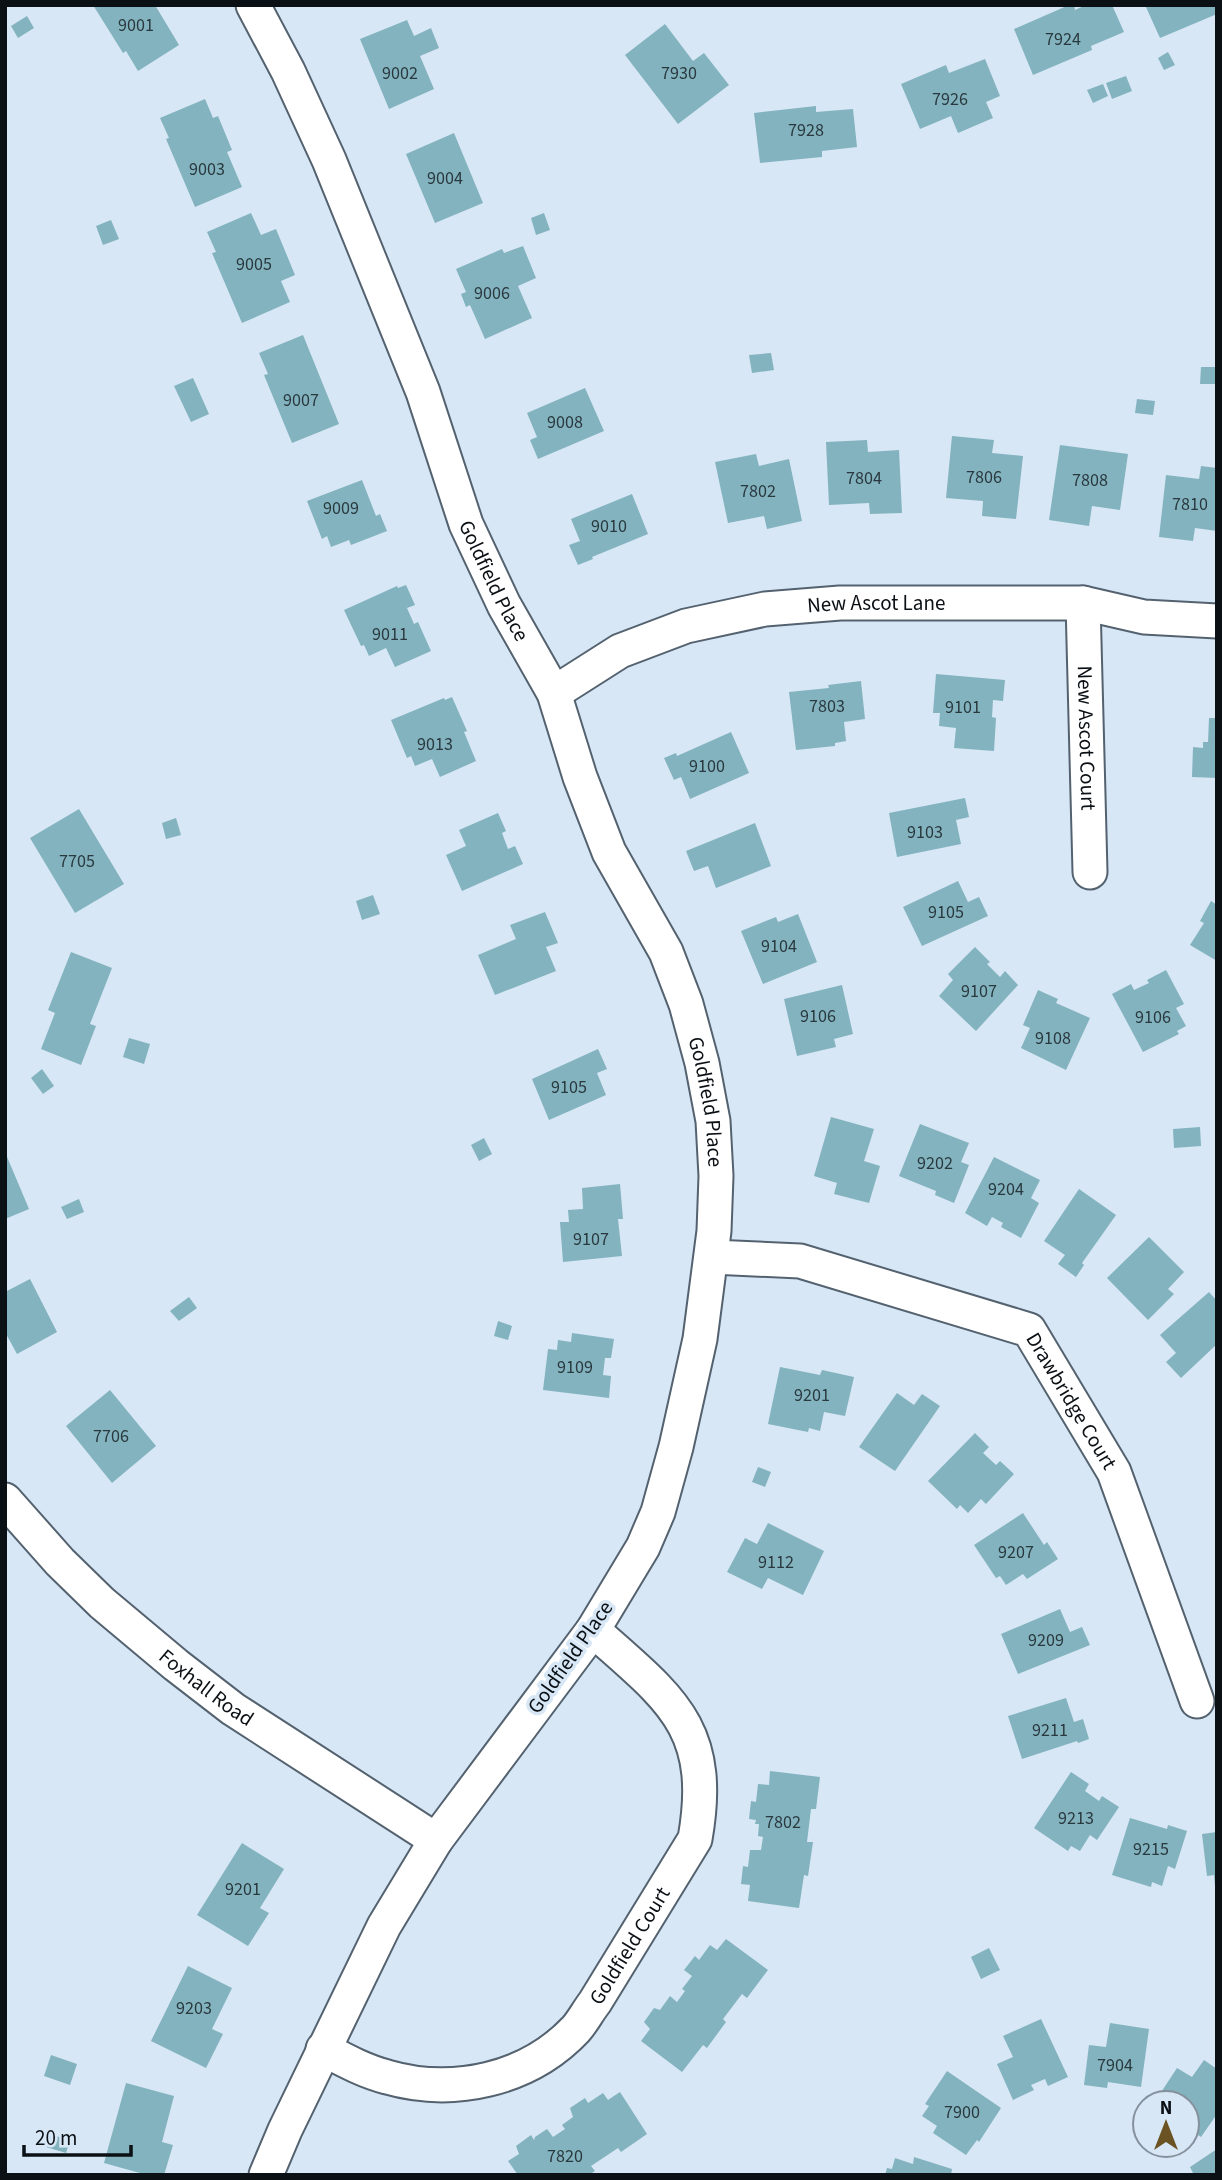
<svg xmlns="http://www.w3.org/2000/svg" width="1222" height="2180" viewBox="0 0 1222 2180" font-family="'Source Sans 3',sans-serif">
<style>
.building{fill:#83b3be}
.lines{fill:none;stroke-linecap:round;stroke-linejoin:round}
.street-casing{stroke:#54626f;stroke-width:37}
.street{stroke:#fff;stroke-width:33}
.labels{text-anchor:middle;stroke-width:7;stroke-linejoin:round;paint-order:stroke}
.number-label{font-size:18px;fill:#29393f}
.street-label{font-size:21px;fill:#0b1015;stroke:#d7e7f6}
</style>
<rect width="100%" height="100%" fill="#d7e7f6"/>
<g class="building">
<path d="M93 5H155L179 45 138 71 126 51 123 53Z"/>
<path d="M1069 5H1074L1075 10 1086 5H1112L1124 32 1091 46 1092 50 1033 75 1014 29Z"/>
<path d="M1145 5H1217V14L1160 38Z"/>
<path d="M27 16 34 28 18 38 11 26Z"/>
<path d="M407 20 414 36 431 28 439 48 420 56 434 89 389 109 360 39Z"/>
<path d="M665 24 693 61 704 53 729 85 678 124 625 55Z"/>
<path d="M1168 52 1175 65 1164 70 1158 58Z"/>
<path d="M985 59 1000 96 986 102 993 118 958 133 951 116 920 129 901 84 946 65 949 73Z"/>
<path d="M1126 76 1132 91 1112 99 1106 83Z"/>
<path d="M1103 84 1108 96 1093 103 1087 90Z"/>
<path d="M205 99 213 118 218 116 232 150 227 152 242 187 195 207 166 139 169 138 160 118Z"/>
<path d="M816 106V112L853 109 857 147 822 151V157L760 163 754 113Z"/>
<path d="M454 133 483 203 435 223 406 154Z"/>
<path d="M251 213 261 235 276 229 295 275 281 281 290 302 242 323 212 253 216 252 207 232Z"/>
<path d="M544 213 550 230 536 235 531 218Z"/>
<path d="M111 220 119 239 103 245 96 226Z"/>
<path d="M523 246 536 278 518 286 532 318 485 339 470 305 466 307 461 294 466 292 456 269 502 249 504 253Z"/>
<path d="M303 335 339 424 292 443 264 375 268 374 259 353Z"/>
<path d="M771 353 774 370 752 373 749 355Z"/>
<path d="M1201 367H1217V384H1200Z"/>
<path d="M193 378 209 414 191 422 174 386Z"/>
<path d="M585 388 604 431 538 459 530 440 537 437 527 413Z"/>
<path d="M1137 399 1155 401 1153 415 1135 413Z"/>
<path d="M952 436 994 440 992 453 1023 456 1016 519 982 516 983 501 946 498Z"/>
<path d="M867 440 868 452 899 450 902 513 870 514 869 503 829 505 826 442Z"/>
<path d="M1060 445 1128 454 1120 510 1092 506 1089 526 1049 520Z"/>
<path d="M756 454 759 466 789 459 802 521 767 529 764 516 728 523 715 462Z"/>
<path d="M1201 466 1217 468V531L1195 528 1193 541 1159 537 1166 475 1199 479Z"/>
<path d="M362 480 376 516 380 514 387 531 351 545 349 540 331 547 327 536 322 539 307 501Z"/>
<path d="M632 494 648 534 592 557 593 559 578 565 569 545 580 541 571 519Z"/>
<path d="M406 585 415 605 407 608 414 624 418 622 431 651 395 667 386 648 369 656 364 645 361 646 344 610 397 586 398 588Z"/>
<path d="M936 674 1005 680 1003 701 993 700 992 717 996 718 994 751 954 748 956 728 939 726 940 713H933Z"/>
<path d="M861 681 865 719 844 722 846 741 835 743V746L796 750 789 692 829 688 828 685Z"/>
<path d="M452 697 467 731 464 732 476 761 440 777 432 759 415 766 411 756 407 758 391 720 444 698 445 700Z"/>
<path d="M1209 718H1217V778L1192 777 1193 747 1203 748V742H1208Z"/>
<path d="M731 732 749 773 690 799 681 777 674 780 664 758 676 753 677 756Z"/>
<path d="M965 798 969 817 956 820 961 844 897 857 889 813Z"/>
<path d="M79 809 124 884 75 913 30 838Z"/>
<path d="M498 813 506 831 502 833 508 849 515 846 523 864 462 891 446 855 466 846 459 830Z"/>
<path d="M176 818 181 835 166 839 162 823Z"/>
<path d="M755 823 771 866 716 888 708 866 694 871 686 851Z"/>
<path d="M958 881 968 902 979 897 988 916 922 946 903 907Z"/>
<path d="M373 895 380 914 362 920 356 901Z"/>
<path d="M1211 901 1217 905V961L1190 945 1204 923 1200 921Z"/>
<path d="M545 912 558 943 546 947 556 971 495 995 478 955 516 939 510 925Z"/>
<path d="M798 914 817 962 763 984 741 931 776 917 778 922Z"/>
<path d="M975 947 990 962 987 964 1000 977 1005 971 1018 985 976 1031 939 996 953 980 948 974Z"/>
<path d="M71 952 112 968 90 1024 96 1026 81 1065 41 1049 55 1013 48 1010Z"/>
<path d="M1166 970 1184 1004 1176 1008 1186 1026 1177 1031 1179 1034 1143 1052 1112 994 1131 984 1134 990 1149 983 1147 980Z"/>
<path d="M842 985 853 1034 834 1039 836 1047 797 1056 784 999Z"/>
<path d="M1038 990 1058 999 1056 1003 1090 1018 1066 1070 1021 1048 1030 1028 1023 1025Z"/>
<path d="M129 1038 150 1044 144 1064 123 1057Z"/>
<path d="M598 1049 607 1069 597 1073 606 1095 549 1120 532 1079Z"/>
<path d="M42 1069 54 1086 43 1094 31 1078Z"/>
<path d="M831 1117 874 1129 864 1161 880 1166 869 1203 834 1194 837 1183 814 1176Z"/>
<path d="M920 1124 969 1143 961 1162 969 1165 954 1203 935 1195 936 1191 899 1176Z"/>
<path d="M1200 1127 1201 1146 1174 1148 1173 1129Z"/>
<path d="M484 1138 492 1154 479 1161 471 1145Z"/>
<path d="M5 1152 29 1209 5 1219Z"/>
<path d="M994 1157 1040 1180 1031 1198 1039 1203 1021 1238 1001 1227 1003 1223 992 1217 987 1226 965 1213Z"/>
<path d="M620 1184 623 1219H618L622 1256 563 1262 560 1222H569L568 1210 583 1209 582 1188Z"/>
<path d="M1079 1189 1116 1215 1082 1263 1084 1265 1076 1277 1058 1264 1065 1255 1044 1241Z"/>
<path d="M79 1199 84 1212 67 1219 61 1207Z"/>
<path d="M1149 1237 1184 1272 1168 1289 1174 1294 1148 1320 1107 1278Z"/>
<path d="M30 1279 57 1332 17 1354 5 1332V1292Z"/>
<path d="M1209 1292 1217 1301V1344L1181 1378 1166 1362 1176 1353 1160 1335Z"/>
<path d="M189 1297 197 1308 179 1321 170 1311Z"/>
<path d="M498 1321 512 1326 508 1340 494 1336Z"/>
<path d="M572 1333 614 1339 611 1358H605L603 1375 611 1376 609 1398 543 1390 548 1349 557 1350 558 1340 571 1342Z"/>
<path d="M780 1367 820 1375 822 1370 854 1377 845 1416 824 1412 820 1431 809 1428 808 1432 768 1424Z"/>
<path d="M110 1390 156 1446 112 1483 66 1426Z"/>
<path d="M897 1393 914 1405 922 1394 940 1406 895 1471 859 1447Z"/>
<path d="M975 1433 989 1447 983 1453 996 1465 1000 1461 1014 1474 986 1504 981 1499 968 1513 960 1505 957 1509 928 1481Z"/>
<path d="M758 1467 771 1472 765 1487 752 1482Z"/>
<path d="M1023 1513 1044 1545 1047 1542 1058 1559 1027 1579 1023 1574 1006 1585 1000 1576 996 1578 974 1545Z"/>
<path d="M768 1523 824 1551 803 1595 768 1578 762 1589 727 1572 745 1538 757 1544Z"/>
<path d="M1060 1609 1070 1632 1082 1627 1090 1645 1018 1674 1001 1634Z"/>
<path d="M1066 1698 1074 1722 1083 1719 1089 1739 1078 1743 1077 1741 1022 1759 1008 1716Z"/>
<path d="M770 1771 820 1777 816 1809H811L807 1842H813L808 1876 804 1875 799 1908 748 1901 750 1885 741 1884 743 1866 748 1867 750 1850H761L763 1837 758 1836 759 1824H755L756 1820 749 1819 751 1801 756 1802 758 1784 769 1785Z"/>
<path d="M1071 1772 1089 1784 1085 1791 1099 1801 1102 1796 1119 1807 1097 1840 1090 1835 1080 1851 1071 1846 1068 1851 1034 1828Z"/>
<path d="M1130 1818 1167 1829 1168 1825 1187 1831 1175 1869 1168 1866 1162 1886 1152 1882 1151 1887 1112 1875Z"/>
<path d="M1217 1832V1886H1215L1214 1875 1207 1876 1202 1834Z"/>
<path d="M242 1843 284 1869 260 1908 269 1913 248 1946 197 1915Z"/>
<path d="M726 1939 768 1970 747 1998 742 1994 723 2019 726 2022 707 2048 703 2045 682 2072 641 2041 650 2029 644 2022 654 2008 660 2010 670 1996 677 2002 685 1991 682 1989 692 1976 684 1970 695 1956 699 1960 710 1945 717 1950Z"/>
<path d="M989 1948 1000 1970 981 1979 971 1957Z"/>
<path d="M188 1966 232 1988 212 2029 223 2034 206 2068 151 2041Z"/>
<path d="M1041 2019 1068 2077 1048 2086 1045 2079 1031 2085 1034 2090 1013 2100 997 2064 1013 2057 1003 2036Z"/>
<path d="M1110 2023 1149 2029 1141 2087 1108 2082 1107 2088 1084 2085 1089 2045 1106 2047Z"/>
<path d="M51 2055 77 2064 70 2085 44 2076Z"/>
<path d="M1204 2060 1217 2069V2114L1201 2137 1187 2128V2103H1154L1177 2068 1192 2077Z"/>
<path d="M947 2071 1001 2108 979 2142 977 2140 966 2155 933 2133 937 2126 922 2116 929 2106 925 2104Z"/>
<path d="M126 2083 174 2096 162 2142 173 2145 164 2175H147L104 2163Z"/>
<path d="M620 2092 647 2134 621 2152 618 2148 591 2166 595 2171 589 2175H518L508 2161 519 2154 516 2146 531 2135 534 2140 535 2137 547 2129 553 2137 565 2129 562 2125 573 2117 570 2108 585 2098 588 2103 603 2093 608 2100Z"/>
<path d="M49 2134 70 2140 66 2153 46 2147Z"/>
<path d="M1217 2149V2175H1194L1190 2167Z"/>
<path d="M914 2157 952 2169 951 2175H885L887 2168 892 2169 895 2158 913 2164Z"/>
</g>
<g class="lines">
<defs>
<g id="street">
<path id="s1" d="M253 5 288 71 329 160 423 392 466 524 504 605 554 693 580 777 609 852 666 952 686 1004 702 1063 713 1121 716 1176 714 1231 700 1339 676 1447 658 1512 643 1547 593 1630 436 1840 384 1926 285 2130 266 2175"/>
<path id="s2" d="M1083 603 1090 872"/>
<path id="s3" d="M554 693 620 651 686 626 765 609 840 603H1083L1144 617 1217 621"/>
<path id="s4" d="M712 1257 800 1261 1029 1330 1114 1472 1197 1701"/>
<path id="s5" d="M5 1500 60 1562 102 1603 176 1665 233 1709 436 1840"/>
<path id="s6" d="M323 2049C344 2060 364 2071 387 2077 453 2096 528 2080 576 2029 583 2021 588 2011 595 2002L695 1839C715 1726 669 1698 593 1630"/>
</g>
</defs>
<use href="#street" class="street-casing"/>
<use href="#street" class="street"/>
</g>
<g class="labels">
<g class="number-label">
<text x="136" y="31">9001</text>
<text x="1063" y="45">7924</text>
<text x="400" y="79">9002</text>
<text x="679" y="79">7930</text>
<text x="950" y="105">7926</text>
<text x="806" y="136">7928</text>
<text x="207" y="175">9003</text>
<text x="445" y="184">9004</text>
<text x="254" y="270">9005</text>
<text x="492" y="299">9006</text>
<text x="301" y="406">9007</text>
<text x="565" y="428">9008</text>
<text x="984" y="483">7806</text>
<text x="864" y="484">7804</text>
<text x="1090" y="486">7808</text>
<text x="758" y="497">7802</text>
<text x="1190" y="510">7810</text>
<text x="341" y="514">9009</text>
<text x="609" y="532">9010</text>
<text x="390" y="640">9011</text>
<text x="827" y="712">7803</text>
<text x="963" y="713">9101</text>
<text x="435" y="750">9013</text>
<text x="707" y="772">9100</text>
<text x="925" y="838">9103</text>
<text x="77" y="867">7705</text>
<text x="946" y="918">9105</text>
<text x="779" y="952">9104</text>
<text x="979" y="997">9107</text>
<text x="818" y="1022">9106</text>
<text x="1153" y="1023">9106</text>
<text x="1053" y="1044">9108</text>
<text x="569" y="1093">9105</text>
<text x="935" y="1169">9202</text>
<text x="1006" y="1195">9204</text>
<text x="591" y="1245">9107</text>
<text x="575" y="1373">9109</text>
<text x="812" y="1401">9201</text>
<text x="111" y="1442">7706</text>
<text x="1016" y="1558">9207</text>
<text x="776" y="1568">9112</text>
<text x="1046" y="1646">9209</text>
<text x="1050" y="1736">9211</text>
<text x="1076" y="1824">9213</text>
<text x="783" y="1828">7802</text>
<text x="1151" y="1855">9215</text>
<text x="243" y="1895">9201</text>
<text x="194" y="2014">9203</text>
<text x="1115" y="2071">7904</text>
<text x="962" y="2118">7900</text>
<text x="565" y="2162">7820</text>
</g>
<g class="street-label">
<text dy="7" stroke="none"><textPath href="#s1" startOffset="625">Goldfield Place</textPath></text>
<text dy="7" stroke="none"><textPath href="#s3" startOffset="341">New Ascot Lane</textPath></text>
<text dy="7" stroke="none"><textPath href="#s2" startOffset="135">New Ascot Court</textPath></text>
<text dy="7" stroke="none"><textPath href="#s1" startOffset="1192">Goldfield Place</textPath></text>
<text dy="7" stroke="none"><textPath href="#s4" startOffset="410">Drawbridge Court</textPath></text>
<text transform="translate(570 1657) rotate(-55)" y="7">Goldfield Place</text>
<text dy="7" stroke="none"><textPath href="#s5" startOffset="276">Foxhall Road</textPath></text>
<text dy="7" stroke="none"><textPath href="#s6" startOffset="374">Goldfield Court</textPath></text>
</g>
</g>
<rect width="1222" height="2180" fill="none" stroke="#0b1015" stroke-width="14"/>
<g transform="translate(1166 2124)"><circle r="33" fill="#d7e7f6" stroke="#85919c" stroke-width="2"/>
<path d="M0-5L12 26L0 18L-12 26Z" fill="#6b5323"/>
<text y="-10" font-size="19" font-weight="bold" text-anchor="middle" fill="#0b1015">N</text>
</g>
<path d="M24 2145v10h107v-10" fill="none" stroke="#0b1015" stroke-width="3.5"/>
<text x="35" y="2145" font-size="21" fill="#0b1015" stroke="#d7e7f6" stroke-width="5" paint-order="stroke">20 m</text>
</svg>
